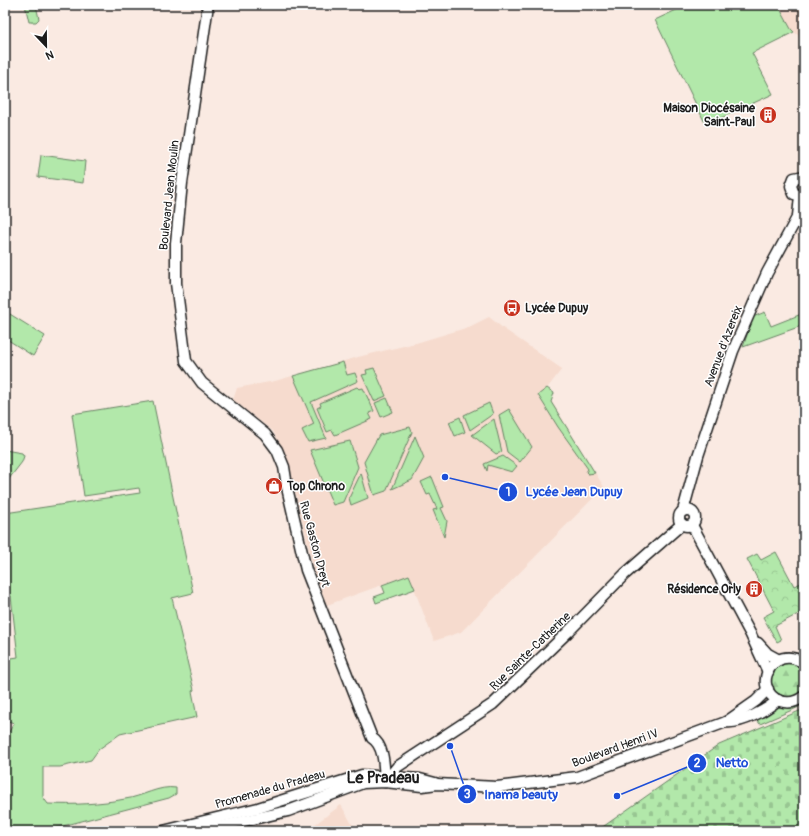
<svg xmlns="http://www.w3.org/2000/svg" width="809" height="836" viewBox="0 0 809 836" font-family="Pangolin,sans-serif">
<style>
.built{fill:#f6dbce}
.green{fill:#b2e8aa;stroke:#678263}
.forest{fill:url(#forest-firs);stroke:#678263}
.cemetery{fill:url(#cemetery-stones);stroke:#678263}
.park{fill:url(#park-crowns);stroke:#678263}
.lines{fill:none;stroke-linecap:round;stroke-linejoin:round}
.tertiary-casing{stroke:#1c1c1c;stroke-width:13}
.tertiary{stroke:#fff;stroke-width:10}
.labels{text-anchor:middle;stroke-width:3;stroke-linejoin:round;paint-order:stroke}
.poi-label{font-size:12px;font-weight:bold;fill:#1c1c1c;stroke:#fff;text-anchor:end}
.street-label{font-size:12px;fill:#1c1c1c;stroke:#fff}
.district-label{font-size:16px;font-weight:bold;fill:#1c1c1c;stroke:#fff}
.leader{fill:none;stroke:#1d4ed8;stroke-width:1.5}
.callout-dot{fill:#1d4ed8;stroke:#fff;stroke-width:1.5}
.mark-label{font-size:12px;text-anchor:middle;font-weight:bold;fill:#fff}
.callout-label{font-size:13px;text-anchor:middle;font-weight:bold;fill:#1d4ed8;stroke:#fff;stroke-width:3;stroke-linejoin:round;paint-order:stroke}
</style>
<defs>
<pattern id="forest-firs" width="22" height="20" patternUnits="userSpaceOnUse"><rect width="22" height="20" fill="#b2e8aa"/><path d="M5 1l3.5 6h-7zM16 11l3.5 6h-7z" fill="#98c692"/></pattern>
<pattern id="cemetery-stones" width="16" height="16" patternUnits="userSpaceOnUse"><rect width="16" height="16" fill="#b2e8aa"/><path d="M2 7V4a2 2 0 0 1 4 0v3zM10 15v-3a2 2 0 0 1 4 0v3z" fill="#98c692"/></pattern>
<pattern id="park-crowns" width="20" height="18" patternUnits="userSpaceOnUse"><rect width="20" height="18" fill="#b2e8aa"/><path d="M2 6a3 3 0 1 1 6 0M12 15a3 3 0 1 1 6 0" fill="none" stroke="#98c692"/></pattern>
</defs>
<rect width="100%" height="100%" fill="#faeae2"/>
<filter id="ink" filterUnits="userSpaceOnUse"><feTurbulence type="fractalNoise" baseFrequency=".025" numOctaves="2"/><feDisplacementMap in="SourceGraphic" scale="8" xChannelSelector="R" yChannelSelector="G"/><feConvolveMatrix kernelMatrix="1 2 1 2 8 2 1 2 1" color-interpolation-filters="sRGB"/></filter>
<g filter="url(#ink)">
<g class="built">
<path d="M778 5H804V48L798 35 791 30Z"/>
<path d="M489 317 504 329 562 369 545 391 604 487 461 632 434 641 409 575 327 605 315 574 287 457 273 431 233 400 237 388 275 381 358 357 416 343 469 327Z"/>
<path d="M341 805 356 831H306L314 825Z"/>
</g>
<g class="green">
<path d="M25 5H36L39 19 36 22H29Z"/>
<path d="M687 5H778L791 29 794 32 752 53 773 94 706 125 655 20Z"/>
<path d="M41 155 85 161 83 183 38 177Z"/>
<path d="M5 311 45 336 33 356 5 338Z"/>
<path d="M765 312 771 326 804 313V325L743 347 753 317Z"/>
<path d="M343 362 347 375 355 373 358 381 311 402 326 438 308 442 302 430 314 424 293 376Z"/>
<path d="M374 368 386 396 374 401 362 375 367 374 366 370Z"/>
<path d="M357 387 359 389 363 388 374 411 369 413 372 419 335 435 332 430 327 432 317 408 321 406 320 403Z"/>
<path d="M547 388 554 393 551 402 595 473 588 474 586 472 588 469 558 427 538 395Z"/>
<path d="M387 398 393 412 381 417 375 403Z"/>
<path d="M153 401 193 593 172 598 194 690 192 691 197 717 120 734 99 749 91 760 60 767H43V797L48 804C74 805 100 804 125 799 142 797 159 785 176 788V794L169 798 59 827 36 831H5V732H9L14 723 5 720V659L18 657 11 596H5V513L140 493 139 488 84 496 72 414Z"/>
<path d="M489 403 493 414 470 430 464 415Z"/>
<path d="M509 409 532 447 520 462 507 452 499 415Z"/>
<path d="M460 417 465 432 455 436 449 422Z"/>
<path d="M494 419 502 452 496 454 472 435Z"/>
<path d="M410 427 412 432 386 491 374 495 364 462 379 435Z"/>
<path d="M415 436 424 458 412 480 392 489Z"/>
<path d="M350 441 358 467 343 502 333 505 310 450Z"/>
<path d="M5 450 22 453 24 456 22 462 5 484Z"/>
<path d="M503 456 517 466 512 472 488 465 487 471 484 464Z"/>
<path d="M361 473 368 498 351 505 349 498Z"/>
<path d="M432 477 444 507 441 508 447 521 444 537 433 510 437 509 430 494 427 495 421 482Z"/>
<path d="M409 575 415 589 376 603 374 597 385 593 382 585Z"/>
<path d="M778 705H798L799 707 760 724 757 720Z"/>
</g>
<circle class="forest" cx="788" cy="680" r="18"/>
<path class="cemetery" d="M804 709V831H597L719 745Z"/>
<path class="park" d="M776 552 794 586 804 582V617H802L800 613 775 626 781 640 777 642 763 617 774 611 747 559 757 554 761 560Z"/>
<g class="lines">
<defs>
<g id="tertiary">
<path d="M208 5 182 183 176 243V283L186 361 202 383 265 434 277 450 284 467 288 492 306 570 372 738C385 746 384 769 385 782"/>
<path d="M804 176 794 178 791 186 794 194 804 196"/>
<circle cx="687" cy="518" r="8"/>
<path d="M683 511 698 456 733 351 767 273 798 216 800 196"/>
<path d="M692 525 751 635 768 672"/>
<path d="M758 643 768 654 779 660"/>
<path d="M804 663C772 642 750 689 780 701 789 704 797 702 804 696"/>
<path d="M726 722C742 724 766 710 778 700"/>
<path d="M385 782 397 767 493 704 568 632 625 574 682 524"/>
<path d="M163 831 258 808 362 775 420 779 435 783"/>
<path d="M201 831 288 811 363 783 385 782 422 786 437 784 497 787 577 777 726 722 756 701 768 689"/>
</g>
</defs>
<use href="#tertiary" class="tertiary-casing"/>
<use href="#tertiary" class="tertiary"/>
</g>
</g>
<defs>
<symbol id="building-disc" viewBox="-11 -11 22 22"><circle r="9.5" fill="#c8321e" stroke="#fff"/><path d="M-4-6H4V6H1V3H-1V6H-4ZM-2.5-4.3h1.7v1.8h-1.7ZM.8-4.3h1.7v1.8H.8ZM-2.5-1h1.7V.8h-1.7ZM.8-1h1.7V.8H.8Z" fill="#fff"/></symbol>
<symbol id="bus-disc" viewBox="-11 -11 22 22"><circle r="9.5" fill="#c8321e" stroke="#fff"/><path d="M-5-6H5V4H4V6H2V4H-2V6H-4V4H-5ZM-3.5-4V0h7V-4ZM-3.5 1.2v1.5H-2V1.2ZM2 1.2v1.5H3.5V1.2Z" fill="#fff"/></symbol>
<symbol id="shop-disc" viewBox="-11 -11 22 22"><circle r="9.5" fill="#c8321e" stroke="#fff"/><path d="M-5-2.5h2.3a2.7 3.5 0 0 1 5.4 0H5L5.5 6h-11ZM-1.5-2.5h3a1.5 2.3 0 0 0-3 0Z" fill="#fff"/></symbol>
</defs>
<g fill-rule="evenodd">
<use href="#building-disc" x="758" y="105" width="20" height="20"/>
<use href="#bus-disc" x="502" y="298" width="20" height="20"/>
<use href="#shop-disc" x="264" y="476" width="20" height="20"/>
<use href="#building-disc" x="744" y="579" width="20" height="20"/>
</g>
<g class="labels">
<g class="poi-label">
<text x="755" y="112">Maison Diocésaine<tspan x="755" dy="14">Saint-Paul</tspan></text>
<text x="525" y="312" text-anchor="start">Lycée Dupuy</text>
<text x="287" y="490" text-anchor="start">Top Chrono</text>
<text x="741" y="593">Résidence Orly</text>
</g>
<g class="street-label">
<text transform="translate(169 195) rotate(-84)" y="4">Boulevard Jean Moulin</text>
<text transform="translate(723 346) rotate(-69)" y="4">Avenue d'Azereix</text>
<text transform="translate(315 544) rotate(75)" y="4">Rue Gaston Dreyt</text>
<text transform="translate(530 651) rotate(-44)" y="4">Rue Sainte-Catherine</text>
<text transform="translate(615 748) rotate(-20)" y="4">Boulevard Henri IV</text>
<text transform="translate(270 789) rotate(-16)" y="4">Promenade du Pradeau</text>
</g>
<g class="district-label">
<text x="383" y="783">Le Pradeau</text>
</g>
</g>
<path class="leader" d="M445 477L508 492M617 796L697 763M450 746L467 794"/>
<g class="callout-dot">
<circle cx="445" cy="477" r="4"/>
<circle cx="617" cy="796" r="4"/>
<circle cx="450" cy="746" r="4"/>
<circle cx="508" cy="492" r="10"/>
<circle cx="697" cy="763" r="10"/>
<circle cx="467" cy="794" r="10"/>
</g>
<g class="mark-label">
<text x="508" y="496">1</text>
<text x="697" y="767">2</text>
<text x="467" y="798">3</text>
</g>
<g class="callout-label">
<text x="574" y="496">Lycée Jean Dupuy</text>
<text x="732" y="767">Netto</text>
<text x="521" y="799">Inama beauty</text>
</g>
<rect width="809" height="836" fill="none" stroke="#fff" stroke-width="20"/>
<rect x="10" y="10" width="789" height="816" fill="none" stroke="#1c1c1c" stroke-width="1.5" filter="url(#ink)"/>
<g transform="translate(46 46) rotate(158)" stroke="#ffffff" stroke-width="3" paint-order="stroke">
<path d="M0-3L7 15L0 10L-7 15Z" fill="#1c1c1c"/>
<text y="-6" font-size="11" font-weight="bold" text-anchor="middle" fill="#1c1c1c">N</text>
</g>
</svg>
